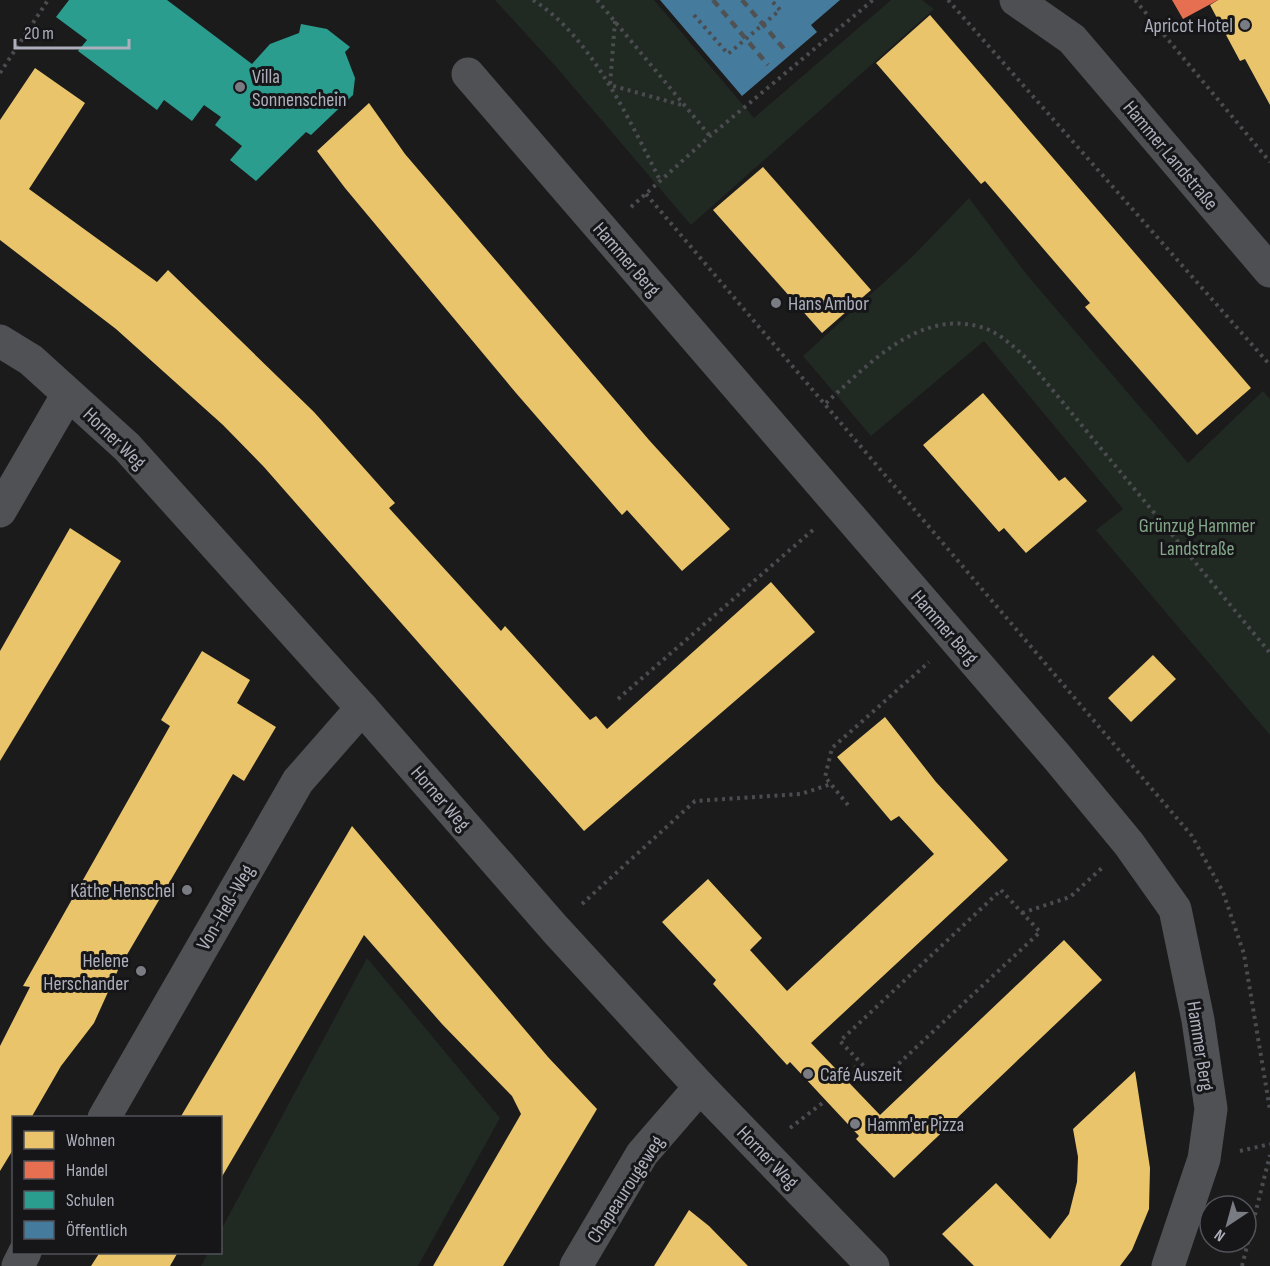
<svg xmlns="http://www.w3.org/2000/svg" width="1270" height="1266" viewBox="0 0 1270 1266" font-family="'Sofia Sans Condensed',sans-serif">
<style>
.green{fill:#212923}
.homes{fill:#e9c46a}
.shops{fill:#e76f51}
.schools{fill:#2a9d8f}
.public{fill:#457b9d}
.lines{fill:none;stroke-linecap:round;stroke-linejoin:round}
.path{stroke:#4b4c4f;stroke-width:4;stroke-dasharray:3 4.5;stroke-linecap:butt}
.minor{stroke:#4f5155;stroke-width:33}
.secondary{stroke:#4e4f53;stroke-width:33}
.rail{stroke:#505153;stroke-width:4.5;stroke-dasharray:8 6;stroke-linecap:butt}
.poi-dot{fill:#7a7c84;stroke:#161518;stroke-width:2}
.labels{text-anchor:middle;stroke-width:6;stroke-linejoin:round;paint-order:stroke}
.poi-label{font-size:20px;fill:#adb0bc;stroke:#161518;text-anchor:start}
.street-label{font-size:20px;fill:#adb0bc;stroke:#161518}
.park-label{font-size:20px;fill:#84a78a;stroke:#161518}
</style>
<rect width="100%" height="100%" fill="#1b1b1c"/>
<g class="green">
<path d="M495 0H654L754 118 891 0H922L934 9 691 225 558 69Z"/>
<path d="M969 198 1027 275 1188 463 1263 391 1270 399V735L1096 530 1123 509 984 341 871 436 803 356 914 255Z"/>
<path d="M367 958 500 1118 418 1266H201L208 1253 220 1252 221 1230Z"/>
</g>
<g class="homes">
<path d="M1218 0H1270V105L1245 59 1240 61 1210 5Z"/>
<path d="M930 15 1251 388 1197 435 1085 307 1090 303 985 181 981 184 876 63Z"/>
<path d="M35 68 85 103 29 189 157 282 168 270 314 412 395 503 389 508 501 631 505 626 590 720 596 716 607 729 771 582 815 632 584 831 264 467 223 425 116 329 0 240V120Z"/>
<path d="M369 103 405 154 649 440 730 529 682 571 627 510 622 515 516 393 345 188 317 151Z"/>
<path d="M763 167 871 290 822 333 713 210Z"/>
<path d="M983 393 1059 481 1065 477 1087 501 1026 553 1004 528 999 532 923 445Z"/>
<path d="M70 528 121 561 0 761V651Z"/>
<path d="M202 651 250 680 237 703 276 727 244 781 233 774 118 970 94 1023 61 1066 31 1118H14V1148L0 1171V1046L30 987 23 986 170 726 161 720Z"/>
<path d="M1153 655 1176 679 1131 722 1108 698Z"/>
<path d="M885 717 936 782 1008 860 811 1043 880 1115 1064 940 1102 980 894 1178 856 1139 859 1136 790 1062 787 1065 713 984 716 980 662 922 708 879 762 938 750 950 787 991 934 854 899 816 891 821 837 757Z"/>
<path d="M352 826 548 1057 597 1109 503 1266H433L521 1114 512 1096 442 1024 364 935 220 1180V1118H180Z"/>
<path d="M1135 1071 1150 1168 1149 1209 1132 1250 1120 1266H974L942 1234 996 1183 1050 1239 1069 1214 1077 1182 1078 1157 1073 1129Z"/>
<path d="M689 1210 709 1226 748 1266H654Z"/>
<path d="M100 1252H178L170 1266H91Z"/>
</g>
<path class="shops" d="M1172 0H1218L1183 19Z"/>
<path class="schools" d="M69 0H167L252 64 270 44 299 33 301 24 327 29 350 47 345 52 355 78 353 95 311 135 306 132 256 181 230 160 242 146 215 125 221 117 204 105 192 121 164 100 157 110 78 51 87 40 56 17Z"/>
<path class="public" d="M660 0H840L811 25 817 32 742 96Z"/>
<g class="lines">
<g class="path">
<path d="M533 0C592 37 629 120 660 180"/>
<path d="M597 0 710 136"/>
<path d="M948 0 1270 365"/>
<path d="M1135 0 1270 162"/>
<path d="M694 15 728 54 780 10 771 0"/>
<path d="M615 21 610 85 685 106"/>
<path d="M0 73 48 0"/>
<path d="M646 194 1192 836 1223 892 1244 954 1270 1110"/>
<path d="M631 207 710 136 873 0"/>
<path d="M826 403C866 367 916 311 977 326 997 330 1013 346 1027 359L1270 653"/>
<path d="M618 699 814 529"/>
<path d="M848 805 825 777 832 748 929 662"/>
<path d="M1001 890 1040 932 879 1082 840 1041Z"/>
<path d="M582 904 695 801 801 794 831 784"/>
<path d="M1022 913 1070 897 1103 867"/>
<path d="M847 1081 859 1062"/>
<path d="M790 1128 825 1101"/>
<path d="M1240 1151 1270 1144"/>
<path d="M1242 1266 1270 1155"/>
</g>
<g class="minor">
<path d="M468 74 1057 757 1129 844 1175 909 1198 1020 1211 1109 1204 1159 1168 1266"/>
<path d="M0 341 31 360 127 447 362 708 555 929 700 1087 873 1266"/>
<path d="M0 511 68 394"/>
<path d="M104 1118 298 781 362 708"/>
<path d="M18 1266 25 1252"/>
<path d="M576 1266 642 1154 700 1087"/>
</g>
<path class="secondary" d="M1016 0 1072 39 1270 271"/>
<g class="rail">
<path d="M713 0 768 65"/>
<path d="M742 0 785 50"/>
</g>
</g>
<g class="poi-dot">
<circle cx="1245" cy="25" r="6"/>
<circle cx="240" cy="87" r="6"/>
<circle cx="776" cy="303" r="6"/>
<circle cx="187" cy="890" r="6"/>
<circle cx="141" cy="971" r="6"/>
<circle cx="808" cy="1074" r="6"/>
<circle cx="855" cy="1124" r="6"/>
</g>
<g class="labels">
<g class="poi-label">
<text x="1233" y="32" text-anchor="end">Apricot Hotel</text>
<text x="252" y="83">Villa<tspan x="252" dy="23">Sonnenschein</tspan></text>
<text x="788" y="310">Hans Ambor</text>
<text x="175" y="897" text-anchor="end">Käthe Henschel</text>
<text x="129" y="967" text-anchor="end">Helene<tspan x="129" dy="23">Herschander</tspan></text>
<text x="820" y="1081">Café Auszeit</text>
<text x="867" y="1131">Hamm'er Pizza</text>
</g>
<g class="street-label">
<text transform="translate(1171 155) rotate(50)" y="7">Hammer Landstraße</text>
<text transform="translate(627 259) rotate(49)" y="7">Hammer Berg</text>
<text transform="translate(115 438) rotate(44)" y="7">Horner Weg</text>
<text transform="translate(945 627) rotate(49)" y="7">Hammer Berg</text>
<text transform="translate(441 798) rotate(49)" y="7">Horner Weg</text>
<text transform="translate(225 907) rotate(-60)" y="7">Von-Heß-Weg</text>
<text transform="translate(1201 1046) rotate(81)" y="7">Hammer Berg</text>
<text transform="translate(768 1157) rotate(46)" y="7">Horner Weg</text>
<text transform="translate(625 1189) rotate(-57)" y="7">Chapeaurougeweg</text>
</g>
<g class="park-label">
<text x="1197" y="532">Grünzug Hammer<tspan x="1197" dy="23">Landstraße</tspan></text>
</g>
</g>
<rect x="12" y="1116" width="210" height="138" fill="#161518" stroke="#52535a" stroke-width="1.5"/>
<rect x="24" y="1131" width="30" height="18" fill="#e9c46a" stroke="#52535a" stroke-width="1.5"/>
<text x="66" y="1146" font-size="18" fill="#adb0bc">Wohnen</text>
<rect x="24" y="1161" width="30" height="18" fill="#e76f51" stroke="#52535a" stroke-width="1.5"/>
<text x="66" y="1176" font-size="18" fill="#adb0bc">Handel</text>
<rect x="24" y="1191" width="30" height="18" fill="#2a9d8f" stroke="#52535a" stroke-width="1.5"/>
<text x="66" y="1206" font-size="18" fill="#adb0bc">Schulen</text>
<rect x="24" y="1221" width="30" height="18" fill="#457b9d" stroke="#52535a" stroke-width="1.5"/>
<text x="66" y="1236" font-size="18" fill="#adb0bc">Öffentlich</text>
<g transform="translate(1228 1224) rotate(216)"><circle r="28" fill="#161518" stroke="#52535a" stroke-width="1.5"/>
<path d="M0-4.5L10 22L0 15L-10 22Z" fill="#7a7c84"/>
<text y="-9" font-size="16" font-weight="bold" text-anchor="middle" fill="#adb0bc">N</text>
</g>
<path d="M15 39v9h114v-9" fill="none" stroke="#adb0bc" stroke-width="3"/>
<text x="24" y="39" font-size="18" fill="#adb0bc" stroke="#161518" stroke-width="4.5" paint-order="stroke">20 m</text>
</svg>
